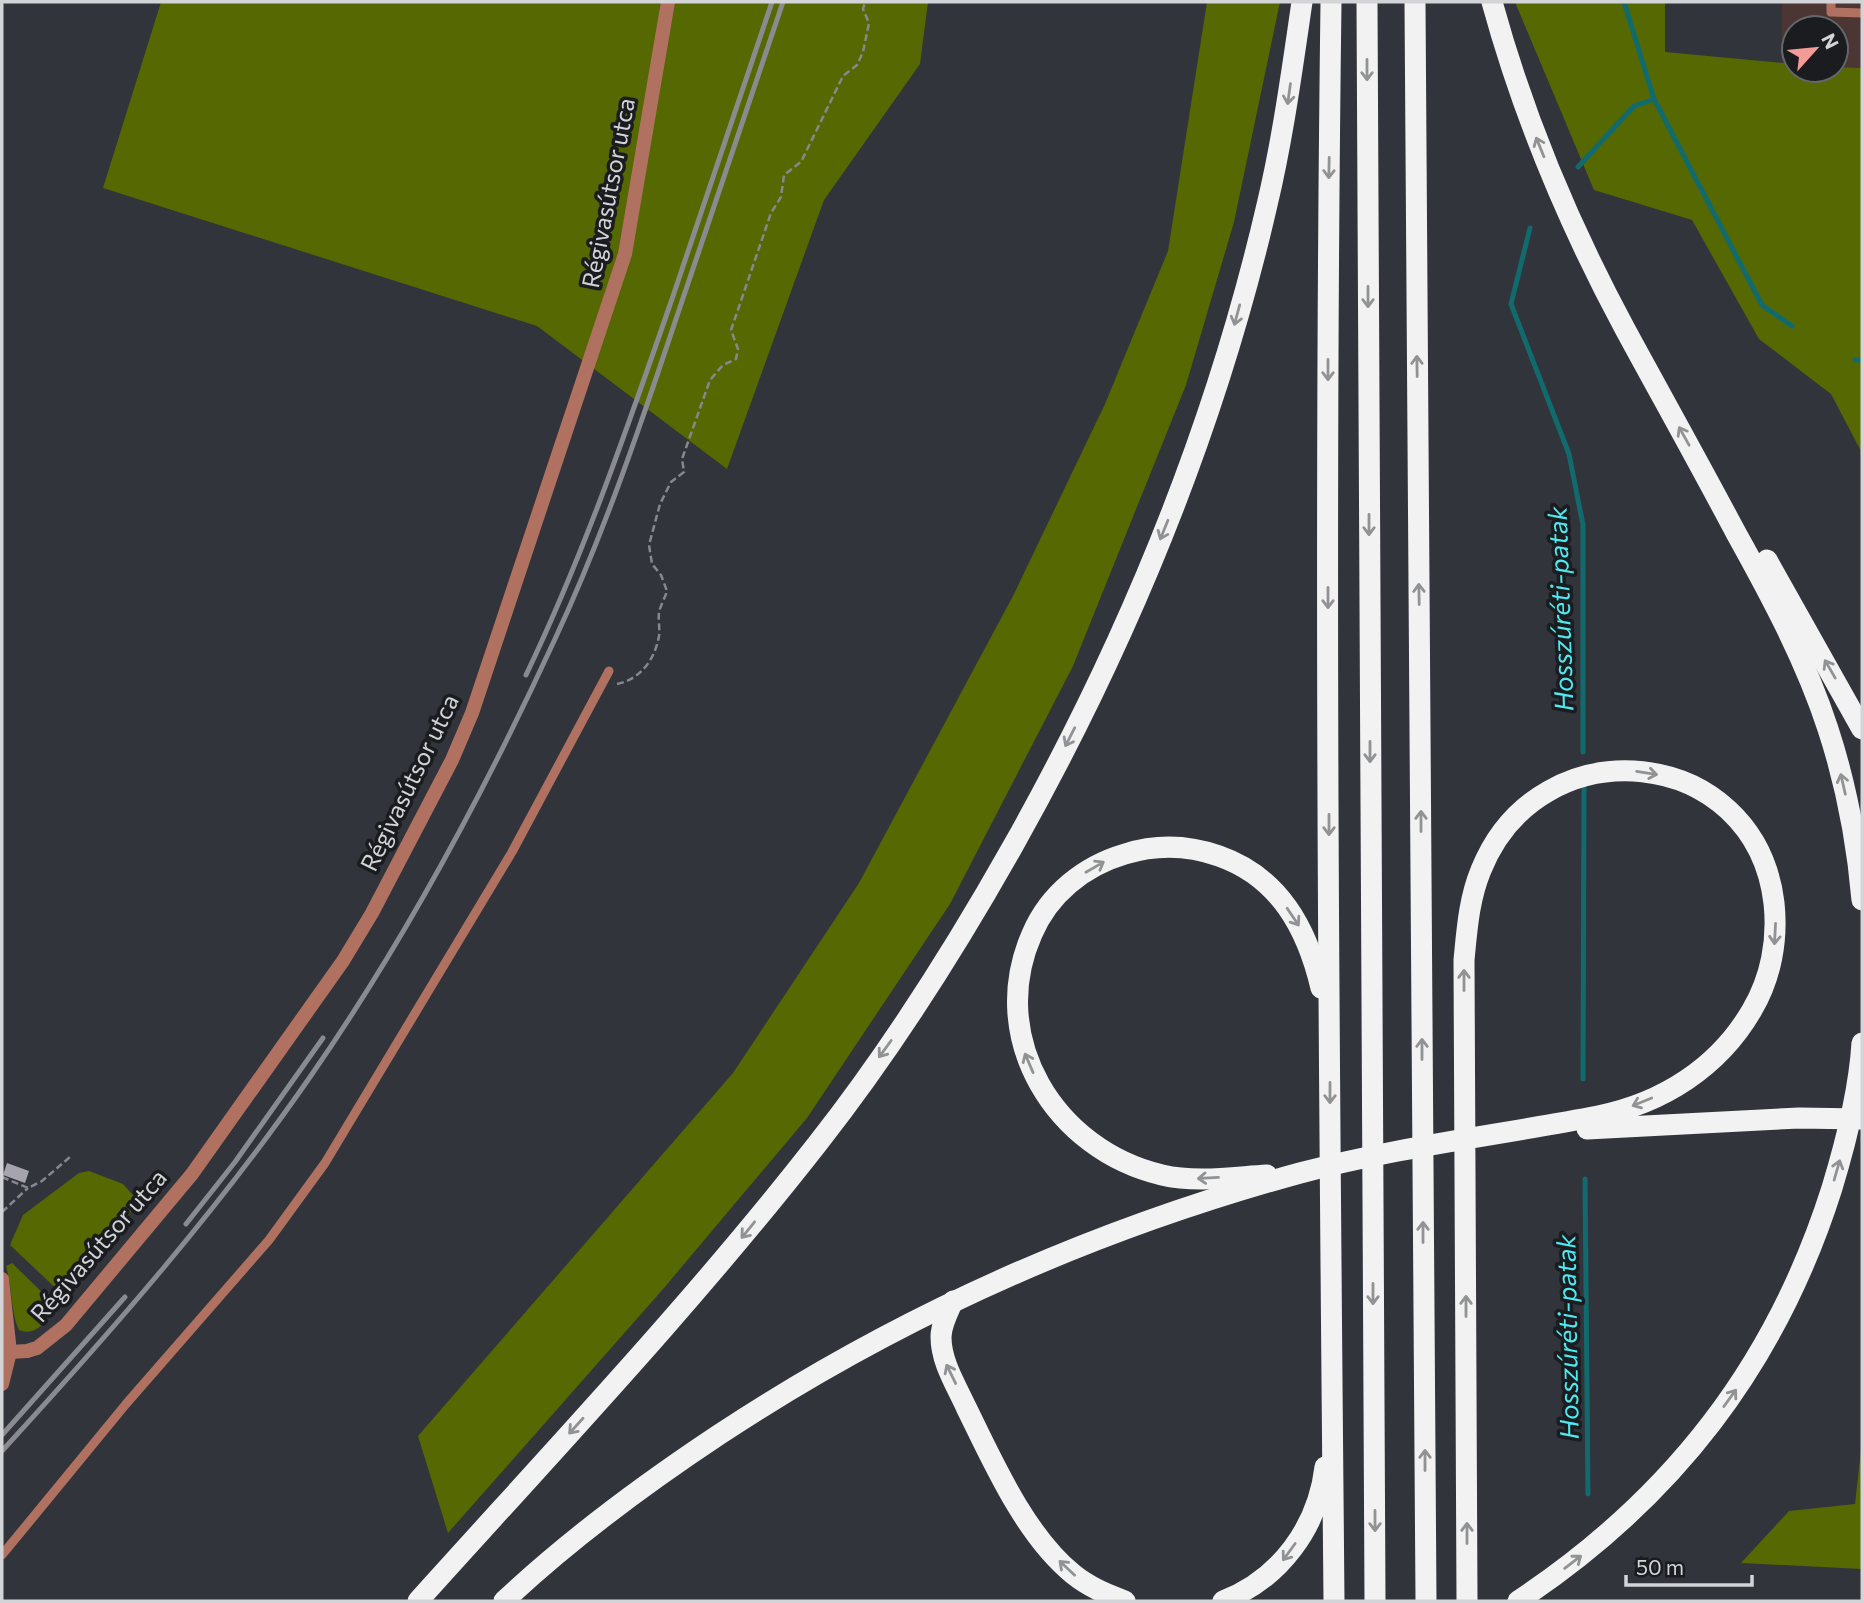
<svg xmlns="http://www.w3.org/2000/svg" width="1864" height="1603" viewBox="0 0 1864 1603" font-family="Commissioner,sans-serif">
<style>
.industrial{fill:#4b3634}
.green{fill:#566801}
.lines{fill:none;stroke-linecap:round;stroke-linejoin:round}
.stream{stroke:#116b6e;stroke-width:5}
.building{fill:#a6a5ae}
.path{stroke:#86888e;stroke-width:2.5;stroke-dasharray:7 3.5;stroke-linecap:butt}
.lane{stroke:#b07160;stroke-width:9}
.street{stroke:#b07160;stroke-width:14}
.highway{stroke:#f2f2f2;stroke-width:21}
.rail{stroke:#898b91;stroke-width:5}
.oneway{stroke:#919293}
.labels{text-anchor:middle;stroke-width:7;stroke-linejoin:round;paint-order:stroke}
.street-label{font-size:24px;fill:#d2d4d8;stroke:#1a1c1f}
.water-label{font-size:26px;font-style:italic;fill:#4feaf0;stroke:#1a1c1f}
</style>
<rect width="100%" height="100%" fill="#31343b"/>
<path class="industrial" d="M1782 2H1862V68L1836 67V28H1794V64L1782 63Z"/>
<g class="green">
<path d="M161 2H928L920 64 824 200 727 469 537 326 103 188Z"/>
<path d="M1207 2H1280L1234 222 1186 385 1073 666 950 904 807 1118 664 1288 448 1533 418 1436 733 1073 859 883 1013 596 1105 404 1168 251Z"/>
<path d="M1515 2H1665V52L1794 64V70H1836V67L1862 68V453L1831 394 1759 339 1692 220 1594 190Z"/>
<path d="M89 1171 123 1184 139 1202 62 1294 10 1245 23 1215 79 1173Z"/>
<path d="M12 1263 56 1306C46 1320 38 1337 19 1330 11 1314 12 1286 6 1266Z"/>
<path d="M1862 1441V1569L1741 1563 1789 1511 1855 1504Z"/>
</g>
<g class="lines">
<g class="stream">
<path d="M1624 2 1654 99 1762 305 1792 326"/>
<path d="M1578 167 1634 106 1654 99"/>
<path d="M1530 228 1511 304 1569 454 1583 525V752"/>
<path d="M1855 360H1862"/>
<path d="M1583 1079 1584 786"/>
<path d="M1585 1179 1588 1494"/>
</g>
</g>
<path class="building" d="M7 1163 29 1171 25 1183 3 1175Z"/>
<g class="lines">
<g class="path">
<path d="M617 684C641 679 655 659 659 636 660 628 658 620 659 613 660 606 665 598 667 591L661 575 652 564 649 545 660 504 671 482 684 472 682 459 710 380 723 365 736 359 738 349 731 330 771 213 781 197 784 175 801 162 843 76 857 65 863 52 869 23 863 9 865 2"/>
<path d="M2 1177 28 1188 42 1181 70 1157"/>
<path d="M2 1212 28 1188"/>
</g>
<g class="lane">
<path d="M1831 2V12L1862 13"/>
<path d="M2 1555 126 1404 269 1240 325 1163 512 852 609 671"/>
</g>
<g class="street">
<path d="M2 1279 10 1352 2 1384"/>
<path d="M10 1352 27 1351 37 1348 66 1325 192 1174 343 961 372 913 452 760 472 713 625 254 668 2"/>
</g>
<g class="highway">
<path d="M1331 2C1324 535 1329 1068 1334 1601"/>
<path d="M1367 2 1375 1601"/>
<path d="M1415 2 1426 1601"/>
<path d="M1492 2C1523 115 1569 225 1625 329 1662 397 1700 465 1736 533 1771 596 1806 661 1828 729 1846 784 1857 842 1862 900"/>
<path d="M1767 560 1862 729"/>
<path d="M1587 1129 1799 1118 1862 1119"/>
<path d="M1267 1175C1233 1177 1196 1183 1162 1175 1055 1150 986 1038 1032 934 1049 894 1084 866 1125 854 1157 844 1188 845 1219 856 1279 877 1307 928 1321 988"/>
<path d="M953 1301C948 1312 941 1325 941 1337 941 1362 956 1385 966 1407 993 1462 1025 1535 1073 1574 1089 1587 1106 1594 1125 1601"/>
<path d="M418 1601C553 1451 693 1303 818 1143 891 1050 955 949 1013 846 1126 645 1215 430 1267 205 1283 138 1292 70 1302 2"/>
<path d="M504 1601C571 1538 643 1485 720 1434 899 1316 1092 1230 1300 1173 1397 1147 1499 1135 1598 1116 1663 1103 1719 1067 1752 1010 1771 978 1778 940 1774 903 1755 744 1540 723 1481 870 1469 899 1467 929 1464 960L1467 1601"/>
<path d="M1223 1601C1280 1579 1318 1527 1325 1467"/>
<path d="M1518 1601C1672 1499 1776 1365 1832 1188 1846 1142 1859 1092 1862 1043"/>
</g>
<g class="rail">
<path d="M526 675C584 554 628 426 672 299 705 200 738 101 772 2"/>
<path d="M186 1224 235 1162 323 1038"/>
<path d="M2 1435 125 1297"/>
<path d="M2 1451C111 1332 218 1210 310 1077 406 939 485 791 555 639 603 536 640 427 676 319 712 213 748 107 783 2"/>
</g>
</g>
<defs><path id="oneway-shaft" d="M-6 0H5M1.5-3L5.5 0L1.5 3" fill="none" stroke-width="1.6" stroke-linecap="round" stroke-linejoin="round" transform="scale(1.75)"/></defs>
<g class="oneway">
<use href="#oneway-shaft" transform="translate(1367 70) rotate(90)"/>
<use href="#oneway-shaft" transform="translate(1289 94) rotate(98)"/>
<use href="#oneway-shaft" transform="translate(1540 147) rotate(-112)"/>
<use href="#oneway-shaft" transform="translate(1329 168) rotate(91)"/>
<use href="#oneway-shaft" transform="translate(1368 297) rotate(90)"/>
<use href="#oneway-shaft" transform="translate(1237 315) rotate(105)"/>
<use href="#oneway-shaft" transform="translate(1417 366) rotate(-91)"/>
<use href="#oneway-shaft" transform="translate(1328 370) rotate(90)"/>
<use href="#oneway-shaft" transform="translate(1684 436) rotate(-119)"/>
<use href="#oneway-shaft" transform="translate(1369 525) rotate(90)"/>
<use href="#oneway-shaft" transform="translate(1164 530) rotate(112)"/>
<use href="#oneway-shaft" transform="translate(1419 594) rotate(-91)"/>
<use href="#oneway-shaft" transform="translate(1328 598) rotate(90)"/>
<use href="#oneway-shaft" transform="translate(1830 669) rotate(-120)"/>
<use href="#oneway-shaft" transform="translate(1070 737) rotate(117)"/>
<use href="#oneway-shaft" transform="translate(1370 752) rotate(90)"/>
<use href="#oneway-shaft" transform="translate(1647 773) rotate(9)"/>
<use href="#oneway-shaft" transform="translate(1843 784) rotate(-103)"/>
<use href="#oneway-shaft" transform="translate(1421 821) rotate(-90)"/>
<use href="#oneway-shaft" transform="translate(1329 825) rotate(90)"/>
<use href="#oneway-shaft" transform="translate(1095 867) rotate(-30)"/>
<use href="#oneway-shaft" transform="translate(1293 917) rotate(56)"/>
<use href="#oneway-shaft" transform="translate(1775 934) rotate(93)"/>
<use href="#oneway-shaft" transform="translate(1464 980) rotate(-90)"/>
<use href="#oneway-shaft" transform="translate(885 1049) rotate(126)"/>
<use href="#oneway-shaft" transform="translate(1422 1049) rotate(-90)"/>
<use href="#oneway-shaft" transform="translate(1029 1063) rotate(-113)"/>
<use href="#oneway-shaft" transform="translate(1330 1093) rotate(90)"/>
<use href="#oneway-shaft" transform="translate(1642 1102) rotate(158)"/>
<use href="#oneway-shaft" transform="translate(1837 1170) rotate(-74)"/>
<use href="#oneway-shaft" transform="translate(1208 1178) rotate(177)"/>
<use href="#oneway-shaft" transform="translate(748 1230) rotate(129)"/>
<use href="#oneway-shaft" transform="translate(1423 1232) rotate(-90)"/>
<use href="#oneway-shaft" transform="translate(1373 1294) rotate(90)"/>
<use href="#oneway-shaft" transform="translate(1466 1306) rotate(-90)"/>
<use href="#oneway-shaft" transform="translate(951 1374) rotate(-116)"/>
<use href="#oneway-shaft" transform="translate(1730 1398) rotate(-54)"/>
<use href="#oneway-shaft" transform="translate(576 1426) rotate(132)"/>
<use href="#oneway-shaft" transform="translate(1425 1460) rotate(-90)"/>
<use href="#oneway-shaft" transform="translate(1375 1521) rotate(90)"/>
<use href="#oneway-shaft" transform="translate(1467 1533) rotate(-90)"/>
<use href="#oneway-shaft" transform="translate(1289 1552) rotate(126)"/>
<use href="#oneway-shaft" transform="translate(1573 1562) rotate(-38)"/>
<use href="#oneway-shaft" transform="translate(1067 1568) rotate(-137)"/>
</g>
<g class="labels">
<g class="street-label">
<text transform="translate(609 193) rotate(-79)" y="8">Régivasútsor utca</text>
<text transform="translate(410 783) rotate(-64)" y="8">Régivasútsor utca</text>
<text transform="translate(99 1246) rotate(-49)" y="8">Régivasútsor utca</text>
</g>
<g class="water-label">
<text transform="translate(1561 609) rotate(-92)" y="9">Hosszúréti-patak</text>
<text transform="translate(1568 1337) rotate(-91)" y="9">Hosszúréti-patak</text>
</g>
</g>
<rect width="1864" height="1603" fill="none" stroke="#d2d4d8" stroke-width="7"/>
<g transform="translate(1815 49) rotate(63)"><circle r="33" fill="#1a1c1f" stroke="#646669" stroke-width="2"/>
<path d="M0-5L12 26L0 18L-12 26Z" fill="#f59b97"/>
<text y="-10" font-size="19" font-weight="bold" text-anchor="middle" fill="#d2d4d8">N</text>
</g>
<path d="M1626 1575v10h126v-10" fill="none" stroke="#d2d4d8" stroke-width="3.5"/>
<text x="1636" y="1575" font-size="21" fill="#d2d4d8" stroke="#1a1c1f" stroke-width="5" paint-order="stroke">50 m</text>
</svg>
